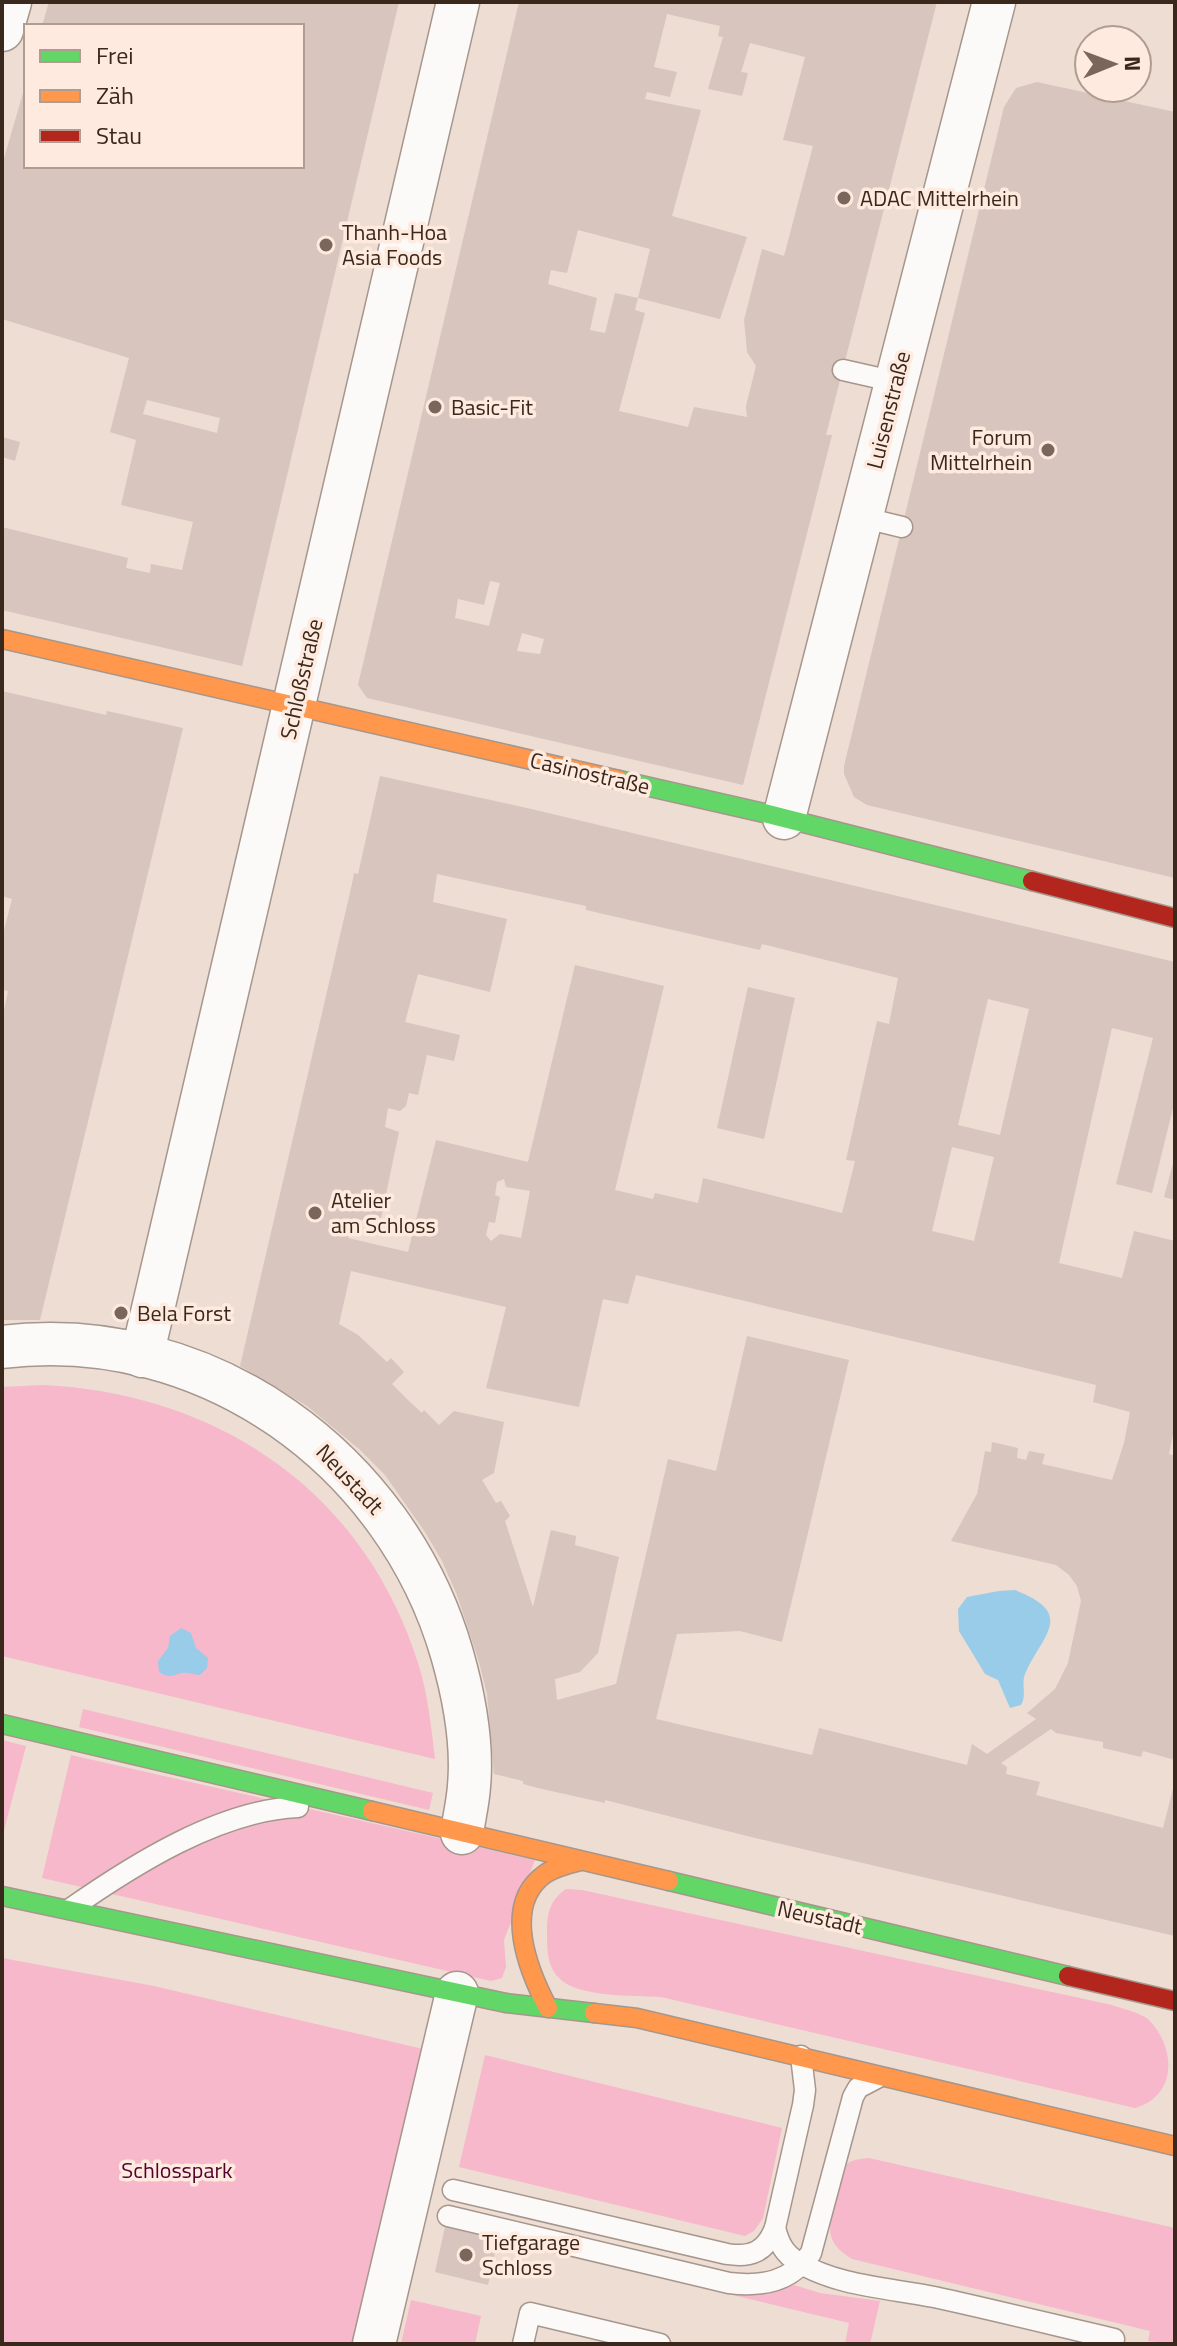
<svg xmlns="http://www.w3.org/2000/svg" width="1177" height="2346" viewBox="0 0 1177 2346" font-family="'Titillium Web',sans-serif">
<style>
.green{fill:#f6b8ca}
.water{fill:#99cce8}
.building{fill:#d7c5be;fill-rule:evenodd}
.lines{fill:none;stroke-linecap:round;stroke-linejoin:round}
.lane-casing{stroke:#a6968c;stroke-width:23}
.street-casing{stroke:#a6968c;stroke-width:45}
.fast-casing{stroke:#a6968c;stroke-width:21}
.slow-casing{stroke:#a6968c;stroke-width:21}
.jam-casing{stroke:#a6968c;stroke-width:21}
.lane{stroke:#fcfaf8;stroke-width:20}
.street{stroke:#fcfaf8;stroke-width:42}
.fast{stroke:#63d668;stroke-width:18}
.slow{stroke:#ff974d;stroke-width:18}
.jam{stroke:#b3261e;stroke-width:18}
.poi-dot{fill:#79675c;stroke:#feeade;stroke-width:3}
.labels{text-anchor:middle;stroke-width:7;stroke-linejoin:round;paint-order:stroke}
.poi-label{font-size:22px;fill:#3a281c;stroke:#feeade;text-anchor:start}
.street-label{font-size:22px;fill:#3a281c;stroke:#feeade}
.park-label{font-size:22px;fill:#53012f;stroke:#feeade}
</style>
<rect width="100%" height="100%" fill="#edddd3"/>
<g class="green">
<path d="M44 1385C220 1394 364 1492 418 1663 428 1694 431 1727 435 1759L2 1656V1387Z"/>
<path d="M83 1709 433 1793 429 1810 79 1727Z"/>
<path d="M2 1740 26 1746 2 1838Z"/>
<path d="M71 1755 535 1860 504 1940 506 1967 502 1978 491 1981 42 1878Z"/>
<path d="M566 1889 582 1890 1112 2005C1123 2009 1138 2012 1148 2019 1177 2048 1177 2096 1135 2108L661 1997C635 1995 578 1998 559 1978 547 1966 547 1948 547 1932 547 1913 550 1900 566 1889Z"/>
<path d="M2 1958 154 1986 427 2050 358 2344H2Z"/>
<path d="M485 2055 782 2128 763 2218 754 2231 745 2236 459 2167Z"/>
<path d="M869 2158 1175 2228V2344L1148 2341 1150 2331 852 2259C843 2253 834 2247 831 2236 827 2222 838 2178 845 2166 850 2159 861 2159 869 2158Z"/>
<path d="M794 2285 820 2293 880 2301 870 2344H845L849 2323 716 2291 749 2293Z"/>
<path d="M411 2300 481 2316 475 2344H401Z"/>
</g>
<g class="water">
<path d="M1015 1590C1077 1614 1042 1635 1025 1674 1021 1685 1027 1695 1021 1705L1010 1708 998 1680 985 1674 959 1631 958 1609 967 1597 999 1591Z"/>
<path d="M181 1628 191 1633 196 1648 208 1658 207 1668 200 1675C193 1675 188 1672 182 1673 172 1675 169 1679 159 1672L158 1661 168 1648 170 1636Z"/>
</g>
<g class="building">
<path d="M49 2H399L242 666 2 610V527L128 558 126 568 150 573 151 564 182 570 193 522 121 505 136 440 110 432 129 358 2 319V165L25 86 26 166H302V26H42ZM147 400 220 418 217 433 143 414Z"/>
<path d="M519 2H937L826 435H832L743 785 367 698 358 685ZM667 14 720 26 718 36 723 37 708 89 742 96 748 73 741 72 750 43 805 57 783 140 813 146 784 256 762 249 744 320 747 352 756 366 746 406 747 417 694 407 688 427 619 411 645 313 635 310 638 298 615 293 605 333 590 330 597 298 548 284 551 270 567 273 578 230 650 249 638 298 720 319 747 237 672 216 701 110 645 99 647 92 670 97 677 72 654 67ZM490 581 500 583 489 626 455 618 458 599 484 605ZM522 633 544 639 540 654 517 651Z"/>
<path d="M1037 82 1175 112V878L867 805 854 797 844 774V766L1004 107 1016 88Z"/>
<path d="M2 437 20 442 15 461 2 457Z"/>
<path d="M2 691 106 715 107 711 183 728 40 1320H2V1020L8 991 2 990V938L12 899 2 896Z"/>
<path d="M380 776 527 808 1175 962V1100L1152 1193 1116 1184 1153 1038 1112 1028 1059 1263 1122 1278 1134 1231 1175 1241V1425L1169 1454 1175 1456V1760L1143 1751 1141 1757 1103 1748V1742L1056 1733 1051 1729 1001 1763 1007 1767 1006 1774 1040 1782 1036 1795 1163 1828 1175 1781V1936L751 1837 605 1800V1803L538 1788 523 1784V1781L494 1774 487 1694 479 1662 457 1595 442 1561 425 1532 385 1475 359 1449 307 1406 240 1366 352 884 354 873 358 874ZM437 874 586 906V910L760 950 762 944 898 978 889 1024 877 1021 846 1160 855 1161 842 1213 703 1178 698 1203 655 1193 653 1199 615 1190 664 986 575 965 528 1162 436 1140 408 1252 348 1238 353 1218 371 1222 372 1216 381 1218 399 1132 385 1127 388 1108 400 1111 406 1106 409 1093 418 1095 427 1055 454 1061 460 1035 405 1022 418 974 490 992 507 919 433 902ZM988 999 1029 1009 1000 1135 958 1125ZM952 1147 994 1157 974 1241 932 1231ZM504 1179 506 1187 530 1191 521 1238 500 1234 491 1241 486 1235 489 1222 495 1223 500 1197 495 1195 497 1182ZM351 1271 506 1307 486 1388 579 1407 603 1299 628 1304 636 1275 1096 1385 1093 1402 1130 1412 1124 1443 1112 1480 1042 1464 1045 1454 1029 1451 1026 1460 1017 1458 1018 1448 992 1442 991 1452 985 1451 977 1494 951 1541 1056 1565 1069 1575 1077 1586 1081 1601 1068 1663 1055 1689 1027 1713 1036 1719 987 1754 972 1744 967 1765 819 1728 812 1755 656 1719 677 1634 740 1631 782 1642 849 1360 747 1336 716 1471 668 1459 616 1684 557 1700 555 1679 580 1672 598 1653 619 1557 575 1545 576 1536 551 1530 533 1607 505 1521 510 1516 501 1501 496 1503 482 1480 494 1473 504 1422 454 1411 439 1425 424 1410 422 1413 409 1401 392 1384 404 1372 391 1358 387 1362 358 1335 339 1324Z"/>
<path d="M748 987 795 998 764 1139 717 1128Z"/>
<path d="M1174 1160H1175V1200L1164 1197Z"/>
<path d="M445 2227 498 2239 488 2285 435 2272Z"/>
</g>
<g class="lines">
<defs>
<g id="lane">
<path d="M843 370 896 382"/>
<path d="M861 517 902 527"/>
<path d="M70 1909C133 1865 220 1810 298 1807"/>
<path d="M453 2190 727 2254C752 2258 766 2251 775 2228L803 2105 805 2090 801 2056"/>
<path d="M448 2216 729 2283C762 2287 791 2282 811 2253L853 2097 858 2088 877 2078"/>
<path d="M775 2228C779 2243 784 2254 798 2262 837 2286 889 2288 934 2297 994 2310 1054 2325 1114 2339"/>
<path d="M523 2344 530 2313 660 2344"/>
</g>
<g id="street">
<path d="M2 30 10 2"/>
<path d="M784 818 994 2"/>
<path d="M2 1347C207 1322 396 1460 452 1654 464 1696 473 1742 469 1786 468 1802 464 1818 462 1833"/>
<path d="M142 1356 458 2"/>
<path d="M374 2344 457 1993"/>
</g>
<g id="fast">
<path d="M619 780 764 813 1032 881"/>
<path d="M2 1724 372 1811"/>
<path d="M669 1881 1068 1976"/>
<path d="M2 1896 506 2003 594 2013"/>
</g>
<g id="slow">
<path d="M2 639 619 780"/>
<path d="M372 1811 669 1881"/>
<path d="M548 2008C529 1972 501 1905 545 1874 555 1867 568 1864 580 1861"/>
<path d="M594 2013 637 2018 1175 2146"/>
</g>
<g id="jam">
<path d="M1032 881 1175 918"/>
<path d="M1068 1976 1175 2001"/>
</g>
</defs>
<use href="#lane" class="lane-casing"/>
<use href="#street" class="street-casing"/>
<use href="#fast" class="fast-casing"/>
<use href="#slow" class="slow-casing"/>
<use href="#jam" class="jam-casing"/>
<use href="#lane" class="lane"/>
<use href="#street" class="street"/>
<use href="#fast" class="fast"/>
<use href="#slow" class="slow"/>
<use href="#jam" class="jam"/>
</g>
<g class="poi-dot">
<circle cx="844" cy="198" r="8"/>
<circle cx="326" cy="245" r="8"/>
<circle cx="435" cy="407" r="8"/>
<circle cx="1048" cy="450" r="8"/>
<circle cx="315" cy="1213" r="8"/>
<circle cx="121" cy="1313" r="8"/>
<circle cx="466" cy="2255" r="8"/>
</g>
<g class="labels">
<g class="poi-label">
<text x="860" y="206">ADAC Mittelrhein</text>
<text x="342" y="240">Thanh-Hoa<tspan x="342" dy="25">Asia Foods</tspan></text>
<text x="451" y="415">Basic-Fit</text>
<text x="1032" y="445" text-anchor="end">Forum<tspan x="1032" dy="25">Mittelrhein</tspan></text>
<text x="331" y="1208">Atelier<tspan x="331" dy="25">am Schloss</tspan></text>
<text x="137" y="1321">Bela Forst</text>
<text x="482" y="2250">Tiefgarage<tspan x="482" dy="25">Schloss</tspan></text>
</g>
<g class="street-label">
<text transform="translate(888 410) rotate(-76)" y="8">Luisenstraße</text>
<text transform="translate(301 679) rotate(-77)" y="8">Schloßstraße</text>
<text transform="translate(590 773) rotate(13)" y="8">Casinostraße</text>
<text transform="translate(350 1479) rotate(47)" y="8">Neustadt</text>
<text transform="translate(820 1917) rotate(13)" y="8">Neustadt</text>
</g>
<g class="park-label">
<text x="177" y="2178">Schlosspark</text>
</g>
</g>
<rect width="1177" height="2346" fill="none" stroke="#3a281c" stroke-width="8"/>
<rect x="24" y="24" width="280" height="144" fill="#feeade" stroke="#b09c90" stroke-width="2"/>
<rect x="40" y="50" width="40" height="12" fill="#63d668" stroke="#b09c90" stroke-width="2"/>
<text x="96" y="64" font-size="24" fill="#3a281c">Frei</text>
<rect x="40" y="90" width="40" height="12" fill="#ff974d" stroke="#b09c90" stroke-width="2"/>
<text x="96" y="104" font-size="24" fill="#3a281c">Zäh</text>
<rect x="40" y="130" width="40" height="12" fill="#b3261e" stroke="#b09c90" stroke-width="2"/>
<text x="96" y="144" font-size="24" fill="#3a281c">Stau</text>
<g transform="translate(1113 64) rotate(89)"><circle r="38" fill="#feeade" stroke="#b09c90" stroke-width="2"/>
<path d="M0-6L14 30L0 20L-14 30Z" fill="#79675c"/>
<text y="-12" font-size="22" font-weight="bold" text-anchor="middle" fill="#3a281c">N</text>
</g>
</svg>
